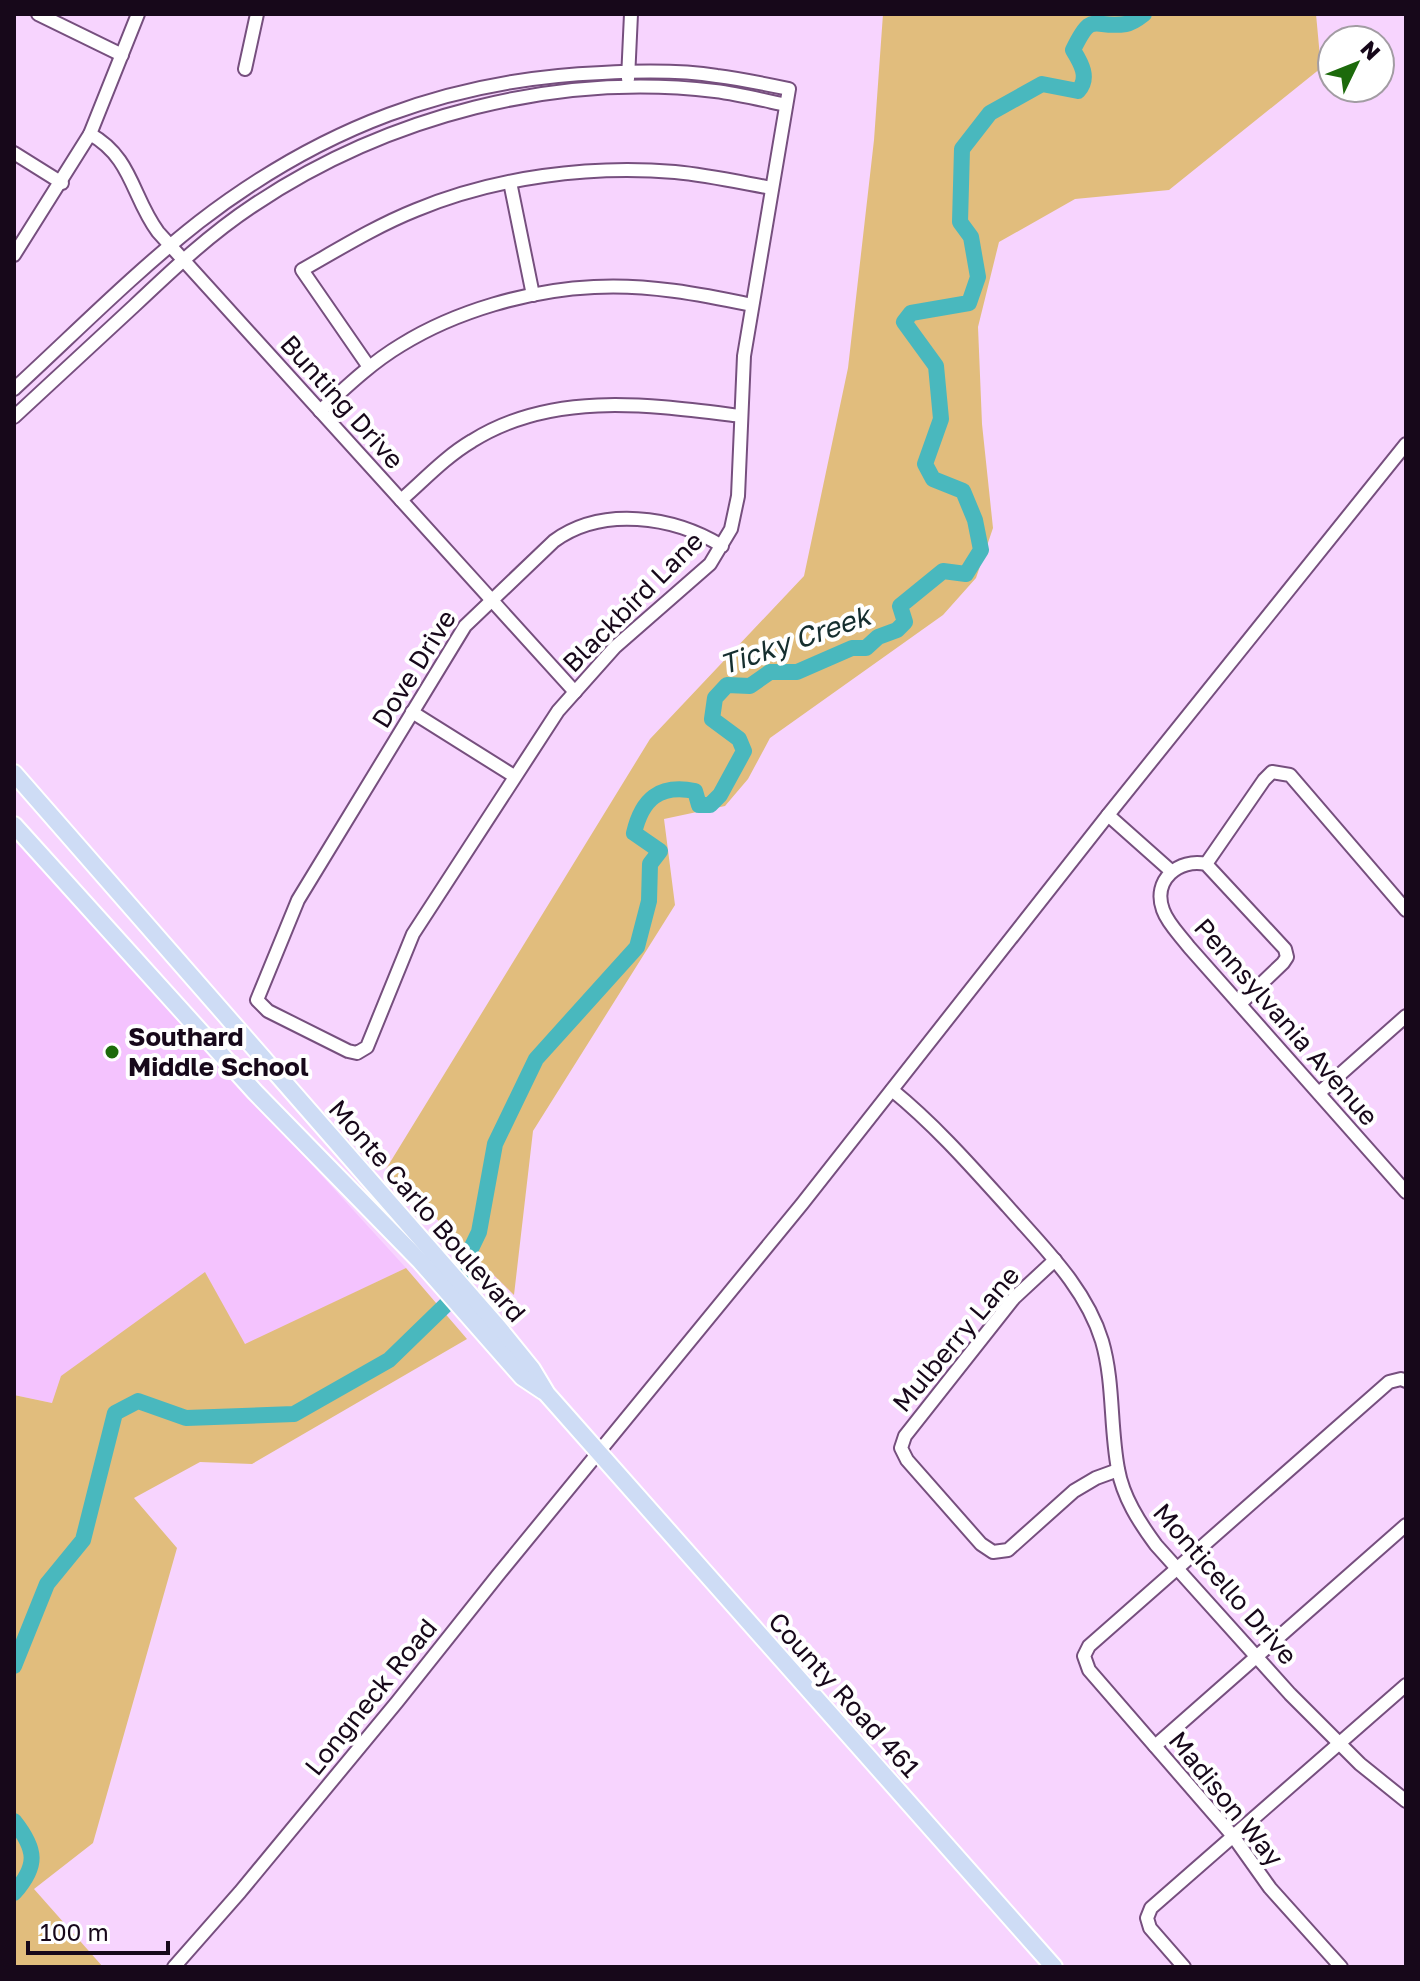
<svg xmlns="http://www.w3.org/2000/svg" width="1420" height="1981" viewBox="0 0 1420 1981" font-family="'Golos Text',sans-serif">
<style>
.built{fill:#f4c3fe}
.green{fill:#e1bd7d}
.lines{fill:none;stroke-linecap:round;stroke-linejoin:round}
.river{stroke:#49b8be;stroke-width:16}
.minor-casing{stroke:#764f7e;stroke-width:16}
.major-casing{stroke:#fff;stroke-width:20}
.minor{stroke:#fff;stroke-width:12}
.major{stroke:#cedcf5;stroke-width:16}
.poi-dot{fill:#1c6a0b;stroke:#fff;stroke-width:3}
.labels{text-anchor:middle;stroke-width:8;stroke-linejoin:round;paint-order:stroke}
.street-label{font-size:26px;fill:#17081a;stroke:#fff}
.poi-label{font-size:26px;font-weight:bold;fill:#17081a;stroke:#fff;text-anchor:start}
.water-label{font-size:28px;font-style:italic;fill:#152e2f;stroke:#fff}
</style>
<rect width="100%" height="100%" fill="#f7d4fe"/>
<path class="built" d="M14 837 406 1268 245 1345 205 1273 52 1403 14 1395Z"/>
<g class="green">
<path d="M883 14H1316L1321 68 1169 190 1075 199 999 242 978 327 982 424 993 528 976 578 943 615 770 738 748 779 725 806 664 819 675 905 533 1131 514 1295 386 1169 650 739 804 576 848 368 874 140Z"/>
<path d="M406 1268 467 1339 252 1464 200 1462 134 1498 177 1548 93 1843 34 1889 103 1967H14V1395L52 1403 61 1376 205 1272 245 1344Z"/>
</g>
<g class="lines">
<g class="river">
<path d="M14 1666 47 1584 83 1540 115 1413 138 1401 186 1418 294 1414 389 1360 458 1293 464 1263 479 1232 495 1144 536 1059 637 947 649 901 650 864 660 851 634 833C642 799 659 784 695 791L699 805H710L720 795 744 751 739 739 712 719 715 698 727 685 750 686 770 672H797L852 648H866L878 637 897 630 905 622 900 606 943 571 966 574 981 550 975 520 963 491 933 479 925 464 941 419 936 366 904 322 911 313 969 303 978 277 971 237 960 222 962 149 990 113 1042 84 1078 91C1090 78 1081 63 1073 50 1093 9 1092 29 1126 24 1132 23 1139 18 1144 14"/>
<path d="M14 1821C37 1850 38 1866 14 1893"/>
</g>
<defs>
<g id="minor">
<path d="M38 14 122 55"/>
<path d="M245 69 257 14"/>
<path d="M628 79 631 14"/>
<path d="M90 134C132 157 132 197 158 232L575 692"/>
<path d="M14 153 62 183"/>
<path d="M510 182 533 295"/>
<path d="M14 255 90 134 138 14"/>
<path d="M369 367 302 270C339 249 376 226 416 210 496 177 589 165 675 172 707 175 739 182 772 188"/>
<path d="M14 389C75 333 134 273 199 222 321 128 449 79 602 73 640 71 680 70 717 76 741 79 765 84 789 89L744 356 738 496 731 529 710 564 615 647 558 711 413 934 367 1047 357 1053 348 1051 268 1011 257 1000 298 900 465 626 554 541C602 506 673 516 722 546"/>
<path d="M320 411C346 387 371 363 401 345 456 311 529 290 594 287 647 284 700 294 752 305"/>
<path d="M14 417C54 380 94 343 134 306 172 270 210 234 254 205 387 116 556 72 715 91 739 94 763 100 786 105"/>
<path d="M401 500C424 480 445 457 472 441 553 390 652 405 741 416"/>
<path d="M412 712 514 776"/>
<path d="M1108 815 1171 871"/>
<path d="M1206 864 1264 780 1272 772 1290 775 1406 910"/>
<path d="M1240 1004 1283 963 1287 957 1285 949 1206 864C1179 858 1152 880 1163 910 1168 924 1180 935 1189 947L1406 1192"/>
<path d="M892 1090C935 1125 971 1166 1008 1207 1044 1248 1086 1288 1102 1341 1114 1382 1110 1427 1118 1469 1123 1497 1139 1522 1156 1545L1290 1694 1360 1764 1406 1801"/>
<path d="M1319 1093 1406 1016"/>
<path d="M1055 1260 1014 1298 905 1436 901 1448 907 1460 981 1544 993 1552 1008 1550 1074 1491 1096 1478 1118 1470"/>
<path d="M1155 1746 1406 1525"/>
<path d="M174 1967 240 1892 397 1702 498 1575 802 1204 1108 815 1406 444"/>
<path d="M1184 1967 1150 1928 1147 1918 1151 1908 1406 1685"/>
<path d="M1341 1967 1270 1888 1233 1836 1089 1670 1084 1656 1089 1646 1389 1382 1401 1379 1406 1381"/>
</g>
<g id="major">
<path d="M14 773 498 1327 532 1369 547 1394 1054 1967"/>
<path d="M14 825 255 1092 420 1261 522 1377 543 1391"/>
</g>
</defs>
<use href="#minor" class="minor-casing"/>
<use href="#major" class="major-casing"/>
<use href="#minor" class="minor"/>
<use href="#major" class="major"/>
</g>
<circle class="poi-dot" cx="112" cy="1052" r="8"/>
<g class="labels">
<g class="street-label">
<text transform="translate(342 402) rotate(48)" y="9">Bunting Drive</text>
<text transform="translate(633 602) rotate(-45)" y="9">Blackbird Lane</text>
<text transform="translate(414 669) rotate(-58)" y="9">Dove Drive</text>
<text transform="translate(1286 1022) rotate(49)" y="9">Pennsylvania Avenue</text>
<text transform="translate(427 1211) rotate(49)" y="9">Monte Carlo Boulevard</text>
<text transform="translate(956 1339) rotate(-50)" y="9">Mulberry Lane</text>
<text transform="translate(1225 1584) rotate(49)" y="9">Monticello Drive</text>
<text transform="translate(844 1695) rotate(48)" y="9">County Road 461</text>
<text transform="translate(371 1697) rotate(-51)" y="9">Longneck Road</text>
<text transform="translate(1226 1799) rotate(51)" y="9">Madison Way</text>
</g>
<g class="poi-label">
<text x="128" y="1046">Southard<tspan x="128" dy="30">Middle School</tspan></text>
</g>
<g class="water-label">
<text transform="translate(795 640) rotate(-19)" y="10">Ticky Creek</text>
</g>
</g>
<rect width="1420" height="1981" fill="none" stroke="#17081a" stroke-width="32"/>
<g transform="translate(1356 64) rotate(47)"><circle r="38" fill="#ffffff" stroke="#a29ca3" stroke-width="2"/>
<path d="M0-6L14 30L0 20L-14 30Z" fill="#1c6a0b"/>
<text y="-12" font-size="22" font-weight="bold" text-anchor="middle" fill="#17081a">N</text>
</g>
<path d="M28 1941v12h140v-12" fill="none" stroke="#17081a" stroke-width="4"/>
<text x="40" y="1941" font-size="24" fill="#17081a" stroke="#ffffff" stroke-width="6" paint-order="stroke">100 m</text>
</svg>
